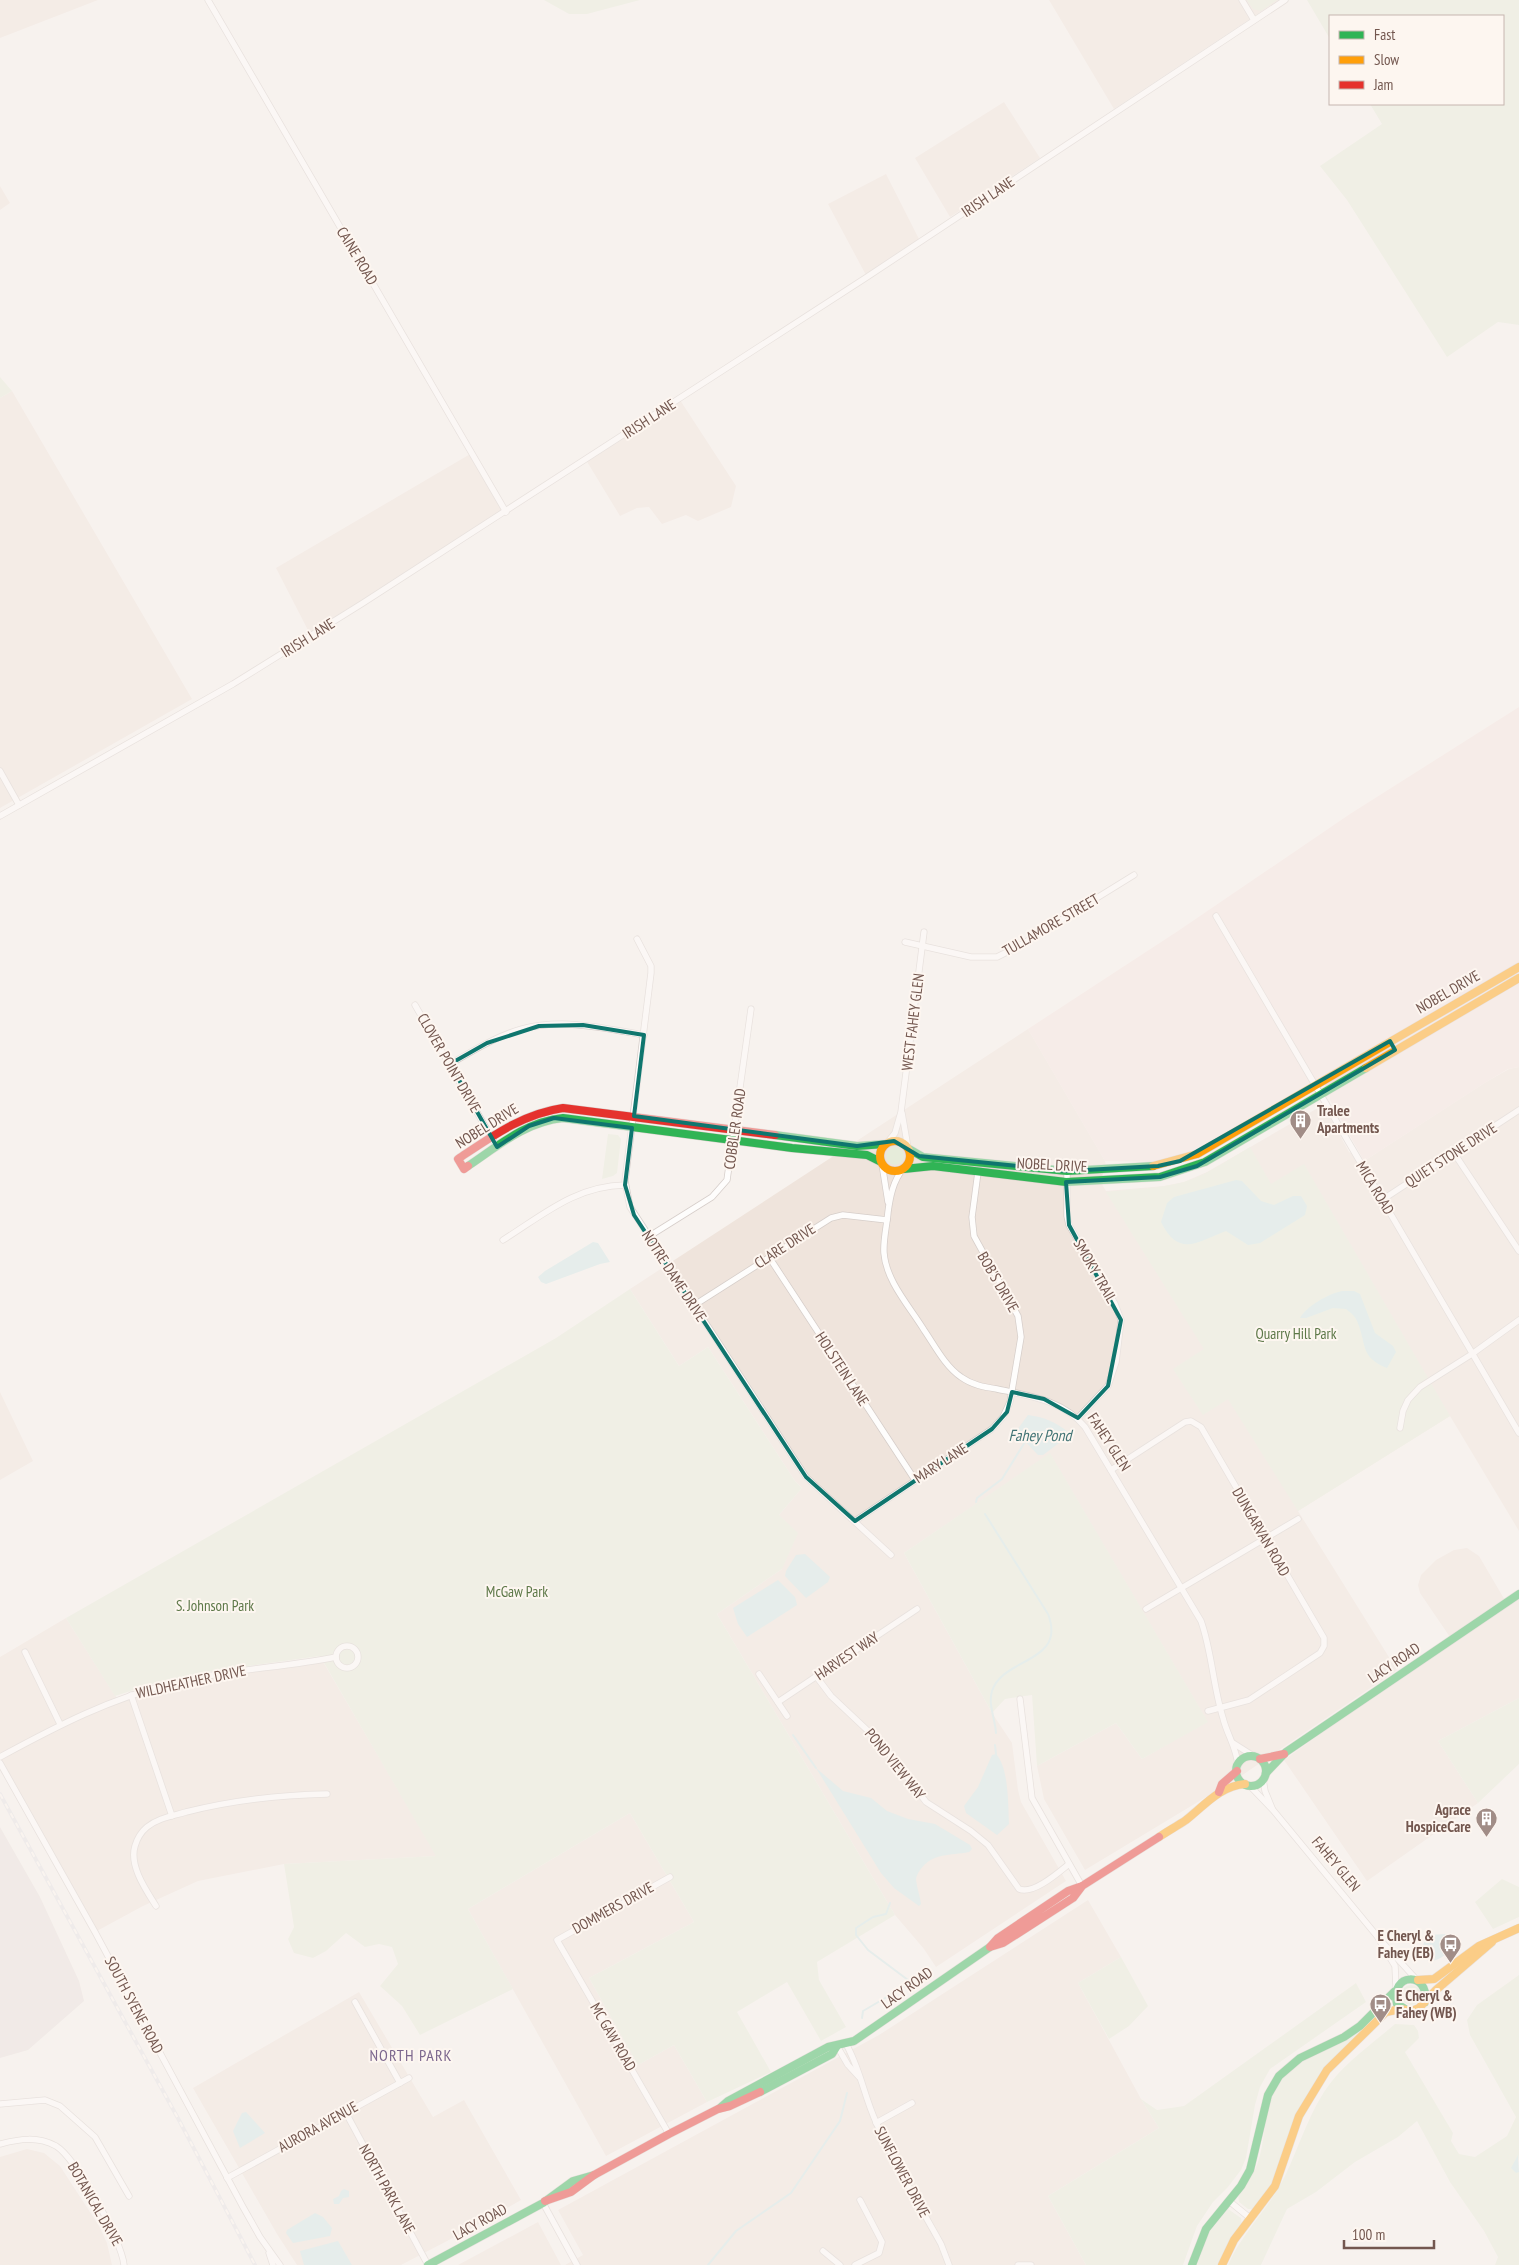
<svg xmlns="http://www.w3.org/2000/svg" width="1519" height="2265" viewBox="0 0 1519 2265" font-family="'PT Sans Narrow',sans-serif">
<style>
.residential{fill:#efe4dc}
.commercial{fill:#f4e4df}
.industrial{fill:#e8e1dd}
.green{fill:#e6ecda}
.water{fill:#d0e7e6}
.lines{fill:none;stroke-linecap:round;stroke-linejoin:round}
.stream{stroke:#d0e7e6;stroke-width:2}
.street-casing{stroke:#d6ceca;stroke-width:7}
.fast-casing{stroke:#d6ceca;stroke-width:9}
.slow-casing{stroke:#d6ceca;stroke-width:9}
.jam-casing{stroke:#d6ceca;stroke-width:9}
.street{stroke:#fefdfc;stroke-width:5.5}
.fast{stroke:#30b455;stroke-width:8}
.slow{stroke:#ff9f0a;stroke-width:8}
.jam{stroke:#e5322d;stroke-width:8}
.rail-casing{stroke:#e4e3e5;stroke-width:4}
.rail{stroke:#fdf6f0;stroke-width:2;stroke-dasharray:5.5;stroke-linecap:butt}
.marked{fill:none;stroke:#0f766e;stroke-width:4;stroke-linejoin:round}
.labels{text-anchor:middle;stroke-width:4;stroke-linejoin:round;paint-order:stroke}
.street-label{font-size:15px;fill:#73574f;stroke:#fdf6f0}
.poi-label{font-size:15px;font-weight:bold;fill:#73574f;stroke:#fdf6f0;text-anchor:start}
.park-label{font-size:15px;fill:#5d7848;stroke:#fdf6f0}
.water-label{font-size:16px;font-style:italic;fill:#447576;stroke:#fdf6f0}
.neighbourhood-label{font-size:16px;letter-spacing:1px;fill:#7c678e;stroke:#fdf6f0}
</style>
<rect width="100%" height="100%" fill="#f7f2ee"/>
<g class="residential">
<path d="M0 0H98L0 38Z"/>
<path d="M1049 0H1279L1114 109Z"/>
<path d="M1004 102 1040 158 950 217 915 158Z"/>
<path d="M886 174 920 241 867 277 828 204Z"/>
<path d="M0 186 10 203 0 210Z"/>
<path d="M12 391 192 699 0 808V398Z"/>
<path d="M680 400 736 486 731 507 698 521 686 515 662 524 649 507 637 508 620 516 586 460Z"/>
<path d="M472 453 506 512 311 636 276 568Z"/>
<path d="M1028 1029 1105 1161 1106 1166 1100 1181 1106 1191 1164 1186 1184 1182 1207 1172 1323 1105 1349 1152 1364 1161 1486 1082 1509 1069 1519 1067V1531L1450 1416 1298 1511 1397 1670 1241 1776 1085 1870 1044 1799 1037 1766 1116 1723 1142 1759 1207 1721 1050 1454 904 1553 992 1713 1012 1743 1018 1790 1021 1802 1066 1881 936 1967 924 1949 895 1915 717 1614 782 1569 779 1515 802 1488 795 1481 708 1347 679 1366 630 1289Z"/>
<path d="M0 1392 33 1461 0 1480Z"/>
<path d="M1467 1548 1479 1556 1506 1602 1519 1594V1698L1438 1741 1478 1803 1367 1881 1284 1760 1452 1640 1420 1593 1418 1585 1421 1575 1436 1560 1454 1550Z"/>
<path d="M66 1618 118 1700 176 1682 322 1660 437 1856 284 1864 198 1881 143 1906 95 1932 0 1763V1657Z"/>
<path d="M630 1813 694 1922 589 1978 638 2065 674 2045 707 2102 606 2156 468 1909Z"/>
<path d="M1088 1900 1121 1957 1078 1983 1141 2099 1159 2128 1048 2196 1086 2265H565L583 2255 558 2210 879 2035Z"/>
<path d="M359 1992 433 2117 464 2100 521 2200 472 2228 401 2265H297L277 2234 193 2088Z"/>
<path d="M27 2149 44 2153 60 2166 99 2226 107 2243 112 2265H0V2157Z"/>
<path d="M538 2222 561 2265H458Z"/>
</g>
<path class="commercial" d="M1519 707V1067L1508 1069 1486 1082 1364 1161 1330 1100V1093L1320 1077 1203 1146 1180 1157 1157 1162 1105 1161 1028 1029 1178 931 1350 814Z"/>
<path class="industrial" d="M0 1827 40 1897 79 1981 84 2001 28 2050 0 2058Z"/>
<g class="green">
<path d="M544 0H640L587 14H569Z"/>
<path d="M1247 0H1277L1261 11 1253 9Z"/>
<path d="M1307 0H1519V325L1498 322 1447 357 1347 200 1320 166 1382 124 1370 104H1503V16H1330V39Z"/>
<path d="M0 377 12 391 0 398Z"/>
<path d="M608 1134 618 1135 621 1139 617 1173 613 1176 602 1179Z"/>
<path d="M1250 1147 1271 1184 1304 1164 1450 1416 1298 1511 1228 1399 1203 1415 1173 1369 1204 1349 1106 1192C1131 1189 1159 1189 1184 1182 1207 1175 1228 1160 1250 1147Z"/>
<circle cx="895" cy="1156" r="9"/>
<path d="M630 1289 679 1366 708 1347 795 1481 802 1488 779 1515 798 1533 782 1569 717 1614 895 1915 817 1962 819 1980 846 2027 821 2041 787 1982 737 2012 771 2072 707 2102 674 2045 638 2065 589 1978 694 1922 630 1813 468 1909 513 1989 420 2035 402 2006 380 1986 398 1964 392 1947 379 1944 365 1947 346 1933 326 1951 313 1958 294 1953 288 1939 294 1927 284 1864 436 1856 320 1656 205 1672 159 1682 115 1696 66 1618 556 1338Z"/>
<path d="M1050 1453 1208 1722 1142 1759 1116 1723 1037 1766 1032 1695 1005 1699 992 1713 904 1553Z"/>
<path d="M1519 1698V1764L1478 1803 1438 1741Z"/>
<path d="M1502 1879 1519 1887V1917L1493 1929 1475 1902Z"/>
<path d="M1121 1957 1148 2006 1129 2026 1109 2039 1078 1983Z"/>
<path d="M1519 1975V2155L1516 2172H1519V2265H1495L1498 2257 1484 2231 1450 2182 1417 2121 1398 2137 1355 2162 1316 2192 1287 2209 1261 2265H1228C1240 2237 1262 2215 1278 2189 1296 2158 1304 2123 1324 2092 1341 2065 1371 2045 1395 2024L1414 2025 1418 2031 1419 2038 1405 2052 1453 2133 1451 2141 1459 2154 1475 2157 1507 2136 1516 2117 1470 2035 1467 2020 1477 2005Z"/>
<path d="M1356 1983 1366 2002 1270 2069 1260 2087 1255 2105 1246 2158 1241 2170 1228 2187 1213 2202 1197 2226 1183 2265H1086L1048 2196 1159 2128 1141 2099 1157 2110 1184 2106Z"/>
<circle cx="1411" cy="1995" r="10"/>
<path d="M1364 2028 1320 2075 1274 2180 1255 2209H1248L1239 2202 1238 2194C1245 2185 1253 2176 1257 2165 1267 2138 1262 2105 1280 2081 1300 2055 1338 2046 1364 2028Z"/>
<path d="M1228 2209 1241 2218 1242 2225 1228 2244 1219 2265H1197L1207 2235Z"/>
</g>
<g class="water">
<path d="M1236 1180 1242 1181 1261 1201 1274 1205 1293 1196H1301L1307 1206 1305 1215 1260 1243 1248 1245 1226 1231C1197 1242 1179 1258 1161 1222L1167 1203 1174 1197Z"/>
<path d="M593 1242 598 1243 610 1262 600 1264 546 1284 541 1282 538 1277 545 1271Z"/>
<path d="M1342 1291H1354L1360 1294 1375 1333 1393 1346 1396 1352 1387 1368C1359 1357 1367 1343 1357 1321 1355 1316 1350 1312 1346 1309L1333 1308 1306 1318H1300C1307 1306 1328 1294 1342 1291Z"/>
<path d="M1028 1415C1043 1417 1056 1422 1068 1432L1067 1437 1043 1455H1038L1018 1434 1017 1430Z"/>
<path d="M805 1554 830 1577 828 1582 806 1598 785 1576 786 1571 796 1555Z"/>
<path d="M778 1580 795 1597 797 1605 747 1637 738 1624 733 1608Z"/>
<path d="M996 1754C1009 1768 1008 1805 1009 1824L997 1835 966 1813 964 1806 978 1787 992 1755Z"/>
<path d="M816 1768 843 1791 871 1798 887 1811 908 1819 935 1824 970 1845 972 1849 969 1852C950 1856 933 1852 920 1870 918 1873 916 1876 916 1880 917 1888 920 1896 921 1904L919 1906 894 1888 881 1873Z"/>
<path d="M1445 1934 1453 1942C1450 1953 1439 1962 1428 1961L1422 1949 1425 1939 1429 1935Z"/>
<path d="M246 2112 265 2133 240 2148 233 2131 242 2113Z"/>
<path d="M1518 2155 1519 2172 1516 2173 1511 2168Z"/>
<path d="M344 2189 349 2191V2197L343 2198 339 2204H334L333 2199 339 2196 341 2191Z"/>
<path d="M315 2213 323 2217 332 2228 330 2236 293 2243 286 2233 287 2230Z"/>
<path d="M338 2241 352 2265H304L300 2251Z"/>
</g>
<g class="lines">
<g class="stream">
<path d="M976 1502 977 1498 1002 1479 1025 1442"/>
<path d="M985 1514 1048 1614C1067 1663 1003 1657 992 1691 988 1705 995 1718 996 1733"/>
<path d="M793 1735 816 1768"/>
<path d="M995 1745 996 1754"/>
<path d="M862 2018 863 2011 909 1984 908 1980 868 1950 856 1935V1928L873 1917 886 1914 890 1903"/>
<path d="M708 2265 736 2231 791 2193 840 2121 847 2093"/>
</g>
<defs>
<g id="street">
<path d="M208 0 506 512"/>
<path d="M1242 0 1254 20"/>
<path d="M0 771 19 805"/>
<path d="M0 816 233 684 363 603 867 277 1285 0"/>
<path d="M1216 916 1519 1433"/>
<path d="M637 939 651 966V973L625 1181 630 1207 806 1477 891 1555"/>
<path d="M905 942 971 957H997L1019 946 1134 875"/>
<path d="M415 1005 497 1147"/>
<path d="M450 1064C473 1051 496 1036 522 1029 563 1018 604 1028 644 1035"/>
<path d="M902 1113 908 1148"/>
<path d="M887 1143 895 1133 901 1112 924 932"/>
<path d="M1454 1153 1519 1251"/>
<path d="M882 1164 888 1202"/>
<path d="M903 1169C893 1181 890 1197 888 1212 887 1225 883 1240 884 1253 886 1281 910 1307 924 1330 935 1346 945 1366 961 1377 972 1385 984 1387 997 1389 1030 1396 1063 1400 1085 1427L1201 1621C1212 1652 1213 1686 1223 1718 1227 1735 1237 1748 1238 1766"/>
<path d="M1067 1171V1216L1069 1225 1115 1304 1121 1320 1116 1362 1108 1386 1078 1418"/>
<path d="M1382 1200 1519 1110"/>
<path d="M648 1237 712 1197 727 1180 751 1009"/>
<path d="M503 1240C543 1215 575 1186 625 1185"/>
<path d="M769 1257 915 1480"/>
<path d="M693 1306 831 1218 843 1215 887 1220"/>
<path d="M1400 1428 1403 1411 1408 1400 1420 1387 1472 1354 1519 1320"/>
<path d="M1111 1470 1185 1422 1191 1421 1201 1427 1324 1638V1646L1320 1653 1249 1700 1208 1711"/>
<path d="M855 1521 992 1429 1003 1417 1010 1402 1021 1337 1018 1316 974 1236 972 1217 978 1172"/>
<path d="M1146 1609 1298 1519"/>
<circle cx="347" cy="1657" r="11"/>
<path d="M25 1652 60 1724"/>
<path d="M759 1674 787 1716"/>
<path d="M816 1676 831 1696 883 1745 926 1802 971 1831 988 1845 1019 1889C1033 1895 1058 1873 1069 1864"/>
<path d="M131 1695 172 1816"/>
<path d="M1020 1699 1032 1798 1082 1886"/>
<path d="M778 1702 917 1609"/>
<path d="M1233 1743 1255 1757"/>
<path d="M0 1757C57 1726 111 1698 174 1683 228 1669 282 1668 336 1657"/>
<path d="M0 1763 95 1932 243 2207 260 2237 280 2265"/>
<path d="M1263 1779 1265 1791 1272 1808"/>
<path d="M1250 1786 1273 1810 1377 1936 1395 1966 1396 1987"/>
<path d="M156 1906C146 1890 129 1866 135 1846 137 1839 141 1832 147 1827 158 1818 173 1816 186 1812 233 1800 279 1795 327 1794"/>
<path d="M1384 1944 1416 1979"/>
<path d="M355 2002 400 2083"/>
<path d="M846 2044C860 2068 864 2096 876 2122 894 2164 919 2204 941 2244L949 2265"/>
<path d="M837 2046 848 2065 859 2077"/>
<path d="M0 2104 45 2100 60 2106 95 2137 129 2196"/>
<path d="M346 2113 428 2265"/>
<path d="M876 2123 912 2103"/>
<path d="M669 2134 557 1940 670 1877"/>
<path d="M0 2144C20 2139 37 2136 56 2146 76 2158 122 2241 124 2265"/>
<path d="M227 2178 409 2078"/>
<path d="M1229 2201 1250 2218"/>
<path d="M543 2203 577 2265"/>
<path d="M823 2251 840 2265"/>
<path d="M269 2253 273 2265"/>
<path d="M855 2265 879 2253 882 2242 860 2200"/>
<path d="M1018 2265H1031"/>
</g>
<g id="fast">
<path d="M775 1135 857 1146 885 1144"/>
<path d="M909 1149 923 1157 1067 1171 1153 1166"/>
<path d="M468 1166C498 1146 525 1122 563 1118L792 1148 867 1155 881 1162"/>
<path d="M904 1169 933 1166 1066 1182 1160 1177 1205 1162 1366 1068"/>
<circle cx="1251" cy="1771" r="15"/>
<path d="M1266 1773 1286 1752 1519 1594"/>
<path d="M1405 2009 1397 2004C1389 1972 1430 1971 1425 2002"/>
<path d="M760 2092 832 2054 837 2046"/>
<path d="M720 2108 728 2101 828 2047 854 2041 990 1947"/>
<path d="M428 2265 543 2203 573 2181 594 2175"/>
<path d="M1192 2265 1206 2229 1241 2186 1250 2170 1268 2095 1279 2076 1300 2058 1344 2037 1360 2026 1394 1992"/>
</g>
<g id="slow">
<path d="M1366 1068 1519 978"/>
<circle cx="895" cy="1156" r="15"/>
<path d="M1153 1166 1197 1154 1519 967"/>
<path d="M1159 1837C1168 1831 1177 1826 1186 1820 1205 1805 1220 1786 1245 1784"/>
<path d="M1418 1980 1434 1979 1479 1946 1519 1928"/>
<path d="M1222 2265 1234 2240 1275 2186 1299 2116 1327 2070 1386 2012 1401 2009 1412 2011 1419 2008 1436 1990 1492 1942"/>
</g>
<g id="jam">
<path d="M468 1166 464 1169 458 1159C491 1137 522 1114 563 1108L775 1135"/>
<path d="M1260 1759 1284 1754"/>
<path d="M1219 1792 1222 1784 1237 1771"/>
<path d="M1082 1886 1073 1898 1003 1943 990 1947 998 1938 1068 1891 1082 1886 1159 1837"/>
<path d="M545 2201 571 2192 594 2175 669 2134 718 2109 730 2106 760 2092"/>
</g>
</defs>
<use href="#street" class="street-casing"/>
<use href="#fast" class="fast-casing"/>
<use href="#slow" class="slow-casing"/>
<use href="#jam" class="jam-casing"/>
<use href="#street" class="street"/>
<use href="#fast" class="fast"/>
<use href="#slow" class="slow"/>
<use href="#jam" class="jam"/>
<defs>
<path id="rail" d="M0 1794 180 2122 255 2265"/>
</defs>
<use href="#rail" class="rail-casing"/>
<use href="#rail" class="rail"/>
</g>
<path d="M0 0H1519V2265H0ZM583 1025 644 1035 634 1116 857 1146 894 1141 919 1156 1067 1171 1158 1166 1180 1161 1390 1041 1395 1050 1197 1166 1160 1177 1066 1182 1069 1225 1121 1320 1108 1386 1078 1418 1044 1399 1012 1392 1007 1412 992 1429 855 1521 806 1477 634 1215 625 1185 632 1128 554 1118 529 1126 497 1147 450 1064 487 1043 539 1026Z" fill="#f7f2ee" fill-opacity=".55" fill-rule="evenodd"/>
<path class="marked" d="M583 1025 644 1035 634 1116 857 1146 894 1141 919 1156 1067 1171 1158 1166 1180 1161 1390 1041 1395 1050 1197 1166 1160 1177 1066 1182 1069 1225 1121 1320 1108 1386 1078 1418 1044 1399 1012 1392 1007 1412 992 1429 855 1521 806 1477 634 1215 625 1185 632 1128 554 1118 529 1126 497 1147 450 1064 487 1043 539 1026Z"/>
<defs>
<symbol id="building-pin" viewBox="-11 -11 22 30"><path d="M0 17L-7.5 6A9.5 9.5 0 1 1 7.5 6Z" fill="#a18d87" stroke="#fdf6f0"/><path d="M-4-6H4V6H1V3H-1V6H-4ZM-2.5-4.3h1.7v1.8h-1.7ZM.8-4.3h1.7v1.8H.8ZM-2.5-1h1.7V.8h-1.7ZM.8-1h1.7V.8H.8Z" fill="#fff"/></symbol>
<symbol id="bus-pin" viewBox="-11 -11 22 30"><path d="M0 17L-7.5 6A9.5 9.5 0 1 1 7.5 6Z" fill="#a18d87" stroke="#fdf6f0"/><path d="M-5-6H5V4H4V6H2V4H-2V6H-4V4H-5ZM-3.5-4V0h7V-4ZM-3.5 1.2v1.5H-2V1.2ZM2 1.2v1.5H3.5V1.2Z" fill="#fff"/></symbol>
</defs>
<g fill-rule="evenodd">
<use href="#building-pin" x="1288" y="1108" width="25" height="34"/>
<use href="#building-pin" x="1474" y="1806" width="25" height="34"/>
<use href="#bus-pin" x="1438" y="1932" width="25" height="34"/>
<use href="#bus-pin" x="1368" y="1992" width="25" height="34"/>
</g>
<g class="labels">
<g class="street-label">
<text transform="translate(988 197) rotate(-34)" y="5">IRISH LANE</text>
<text transform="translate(357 256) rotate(59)" y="5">CAINE ROAD</text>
<text transform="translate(649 419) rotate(-33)" y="5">IRISH LANE</text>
<text transform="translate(308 638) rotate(-32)" y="5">IRISH LANE</text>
<text transform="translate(1051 925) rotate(-30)" y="5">TULLAMORE STREET</text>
<text transform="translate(1448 992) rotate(-30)" y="5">NOBEL DRIVE</text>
<text transform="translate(913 1022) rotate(-83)" y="5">WEST FAHEY GLEN</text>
<text transform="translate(449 1063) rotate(60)" y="5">CLOVER POINT DRIVE</text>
<text transform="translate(487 1126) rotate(-32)" y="5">NOBEL DRIVE</text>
<text transform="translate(735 1129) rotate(-82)" y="5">COBBLER ROAD</text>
<text transform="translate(1451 1155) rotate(-33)" y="5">QUIET STONE DRIVE</text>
<text transform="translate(1052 1165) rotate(3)" y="5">NOBEL DRIVE</text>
<text transform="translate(1375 1188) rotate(59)" y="5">MICA ROAD</text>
<text transform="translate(785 1246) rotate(-33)" y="5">CLARE DRIVE</text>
<text transform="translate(1095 1271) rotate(60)" y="5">SMOKY TRAIL</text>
<text transform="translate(674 1276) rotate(57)" y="5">NOTRE DAME DRIVE</text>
<text transform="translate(998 1282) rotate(60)" y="5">BOB'S DRIVE</text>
<text transform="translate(842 1369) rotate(57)" y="5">HOLSTEIN LANE</text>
<text transform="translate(1109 1442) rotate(57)" y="5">FAHEY GLEN</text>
<text transform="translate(941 1463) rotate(-33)" y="5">MARY LANE</text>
<text transform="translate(1261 1532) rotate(60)" y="5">DUNGARVAN ROAD</text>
<text transform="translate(847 1656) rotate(-34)" y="5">HARVEST WAY</text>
<text transform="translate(1394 1663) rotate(-34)" y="5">LACY ROAD</text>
<text transform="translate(191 1682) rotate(-12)" y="5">WILDHEATHER DRIVE</text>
<text transform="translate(895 1764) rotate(51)" y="5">POND VIEW WAY</text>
<text transform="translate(1336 1864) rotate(50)" y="5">FAHEY GLEN</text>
<text transform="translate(613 1908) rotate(-29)" y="5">DOMMERS DRIVE</text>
<text transform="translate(907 1988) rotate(-36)" y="5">LACY ROAD</text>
<text transform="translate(134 2005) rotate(62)" y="5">SOUTH SYENE ROAD</text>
<text transform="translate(613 2037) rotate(60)" y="5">MC GAW ROAD</text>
<text transform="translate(318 2127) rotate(-29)" y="5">AURORA AVENUE</text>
<text transform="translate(902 2172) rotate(62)" y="5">SUNFLOWER DRIVE</text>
<text transform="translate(387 2189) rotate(61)" y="5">NORTH PARK LANE</text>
<text transform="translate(95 2204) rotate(60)" y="5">BOTANICAL DRIVE</text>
<text transform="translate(480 2222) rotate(-29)" y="5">LACY ROAD</text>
</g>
<g class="poi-label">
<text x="1317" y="1116">Tralee<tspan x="1317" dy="17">Apartments</tspan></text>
<text x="1471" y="1815" text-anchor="end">Agrace<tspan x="1471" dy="17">HospiceCare</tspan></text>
<text x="1434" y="1941" text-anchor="end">E Cheryl &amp;<tspan x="1434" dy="17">Fahey (EB)</tspan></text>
<text x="1396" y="2001">E Cheryl &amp;<tspan x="1396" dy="17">Fahey (WB)</tspan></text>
</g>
<g class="park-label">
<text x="1296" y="1339">Quarry Hill Park</text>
<text x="517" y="1597">McGaw Park</text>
<text x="215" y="1611">S. Johnson Park</text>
</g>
<g class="water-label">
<text x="1040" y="1441">Fahey Pond</text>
</g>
<g class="neighbourhood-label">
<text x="411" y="2061">NORTH PARK</text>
</g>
</g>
<rect x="1329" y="15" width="175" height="90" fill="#fdf6f0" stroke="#c6b6b0"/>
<rect x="1339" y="31" width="25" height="8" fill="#30b455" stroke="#c6b6b0"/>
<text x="1374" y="40" font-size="15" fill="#73574f">Fast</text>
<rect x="1339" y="56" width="25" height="8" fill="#ff9f0a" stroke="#c6b6b0"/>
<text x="1374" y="65" font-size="15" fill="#73574f">Slow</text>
<rect x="1339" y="81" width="25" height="8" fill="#e5322d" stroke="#c6b6b0"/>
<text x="1374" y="90" font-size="15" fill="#73574f">Jam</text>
<path d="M1344 2240v8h90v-8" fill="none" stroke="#73574f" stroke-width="2.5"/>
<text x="1352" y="2240" font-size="15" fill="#73574f" stroke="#fdf6f0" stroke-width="4" paint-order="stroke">100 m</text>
</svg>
